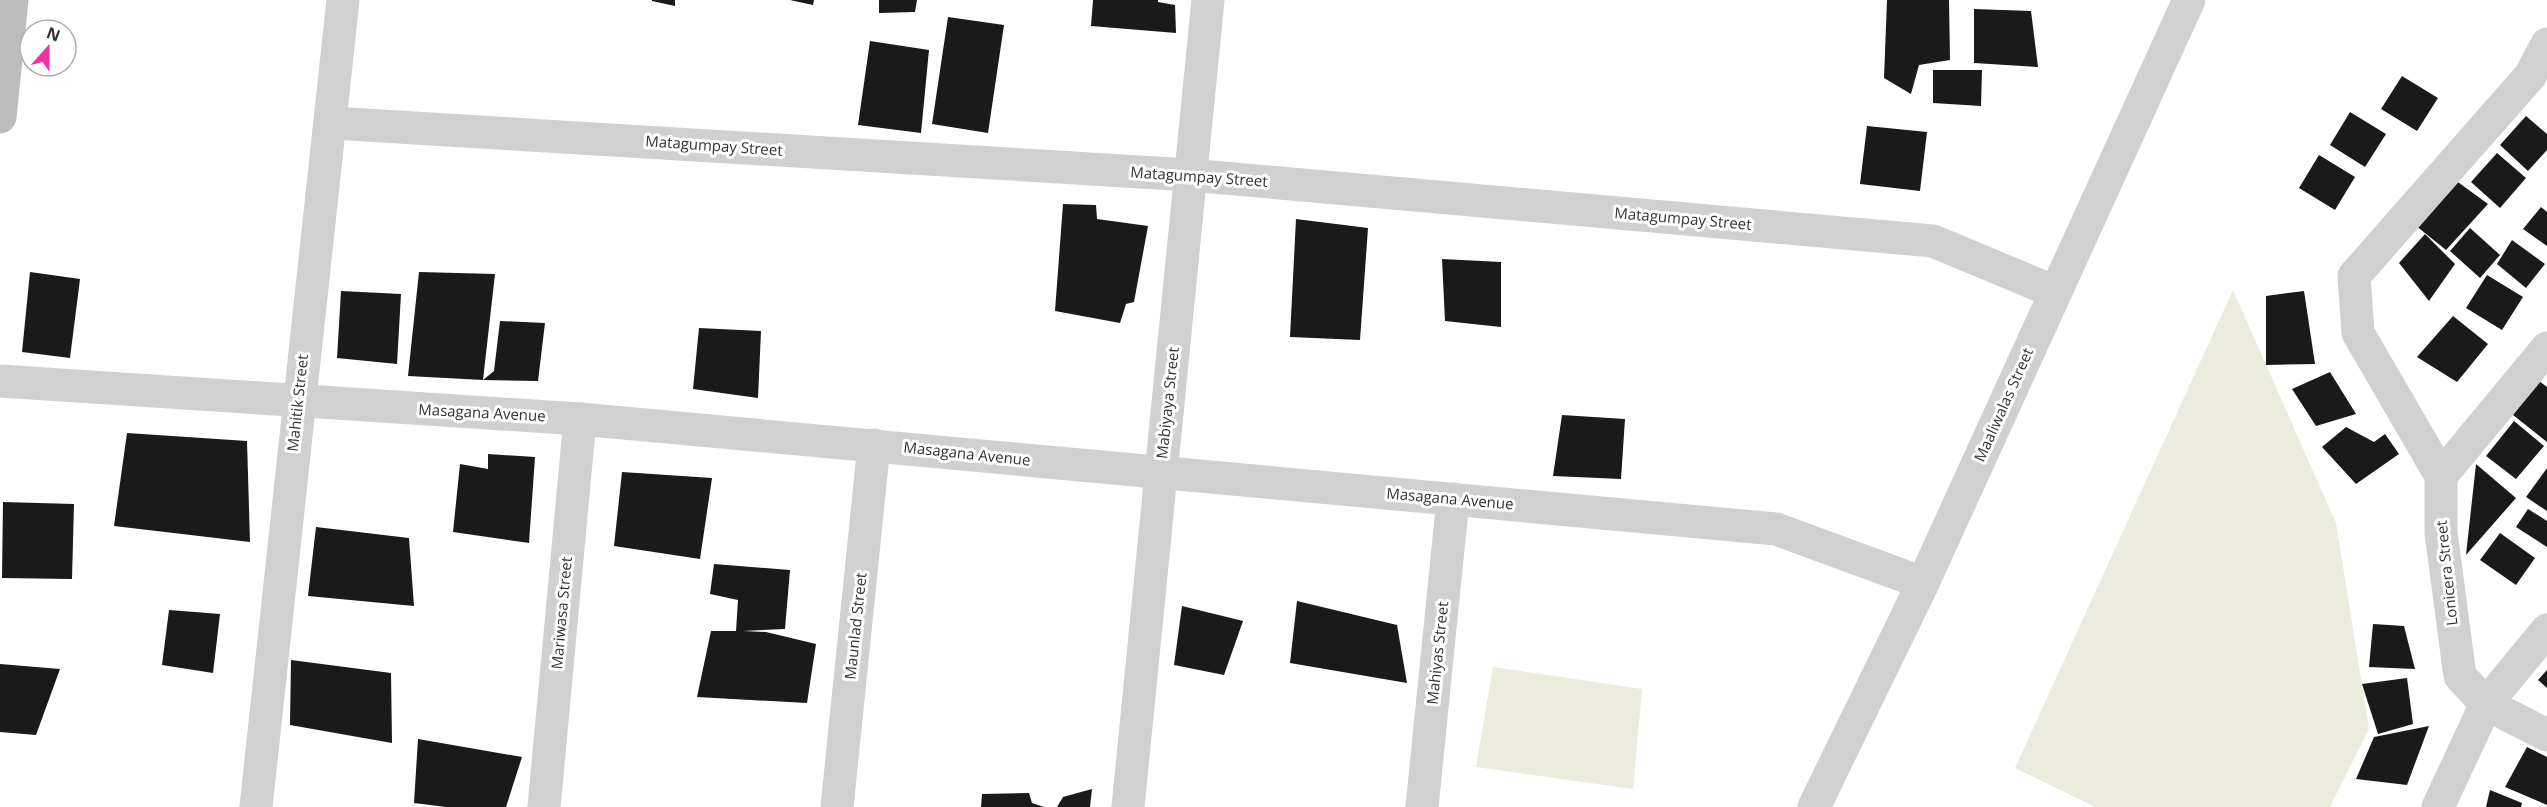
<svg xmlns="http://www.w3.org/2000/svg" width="2547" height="807" viewBox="0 0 2547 807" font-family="'Open Sans',sans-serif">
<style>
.green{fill:#ececde}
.building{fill:#1a1a1a}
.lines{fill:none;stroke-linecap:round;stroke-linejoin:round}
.minor{stroke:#d0d0d0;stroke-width:33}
.secondary{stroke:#bdbdbd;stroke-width:33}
.labels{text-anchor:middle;stroke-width:6;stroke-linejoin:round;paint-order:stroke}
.street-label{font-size:15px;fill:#333;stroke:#fff}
</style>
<rect width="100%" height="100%" fill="#fff"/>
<g class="green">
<path d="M2233 290 2336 523 2369 729 2330 807H2095L2015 768Z"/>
<path d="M1493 667 1642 689 1633 789 1476 767Z"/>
</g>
<g class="building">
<path d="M652 0H675V6L652 1Z"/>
<path d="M790 0H814L813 5Z"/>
<path d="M879 0H917L915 12 879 13Z"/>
<path d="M1093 0H1158V2L1175 5 1176 33 1091 26Z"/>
<path d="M1887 0H1949L1950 60 1919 65 1911 94 1884 78Z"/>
<path d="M1974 9 2031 11 2038 67 1974 63Z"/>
<path d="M948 17 1004 25 988 133 932 124Z"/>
<path d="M870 41 929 50 921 133 858 125Z"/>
<path d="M1933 70H1982L1981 106 1933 103Z"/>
<path d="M2402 76 2438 98 2417 131 2381 109Z"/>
<path d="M2350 112 2386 134 2365 167 2330 145Z"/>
<path d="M2526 116 2547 134V150L2528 171 2500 145Z"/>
<path d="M1867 126 1927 132 1920 191 1860 184Z"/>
<path d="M2497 153 2526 178 2500 208 2471 182Z"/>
<path d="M2319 155 2355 177 2335 210 2299 188Z"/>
<path d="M2451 177 2488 204 2446 250 2410 221Z"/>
<path d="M1063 204 1096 205 1097 219 1148 226 1134 302 1126 304 1120 323 1055 311Z"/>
<path d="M2541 207 2547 212V246L2523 229Z"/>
<path d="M1296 219 1368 228 1360 340 1290 337Z"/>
<path d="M2470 228 2500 255 2480 278 2450 251Z"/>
<path d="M2425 234 2455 264 2429 301 2399 263Z"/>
<path d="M2512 240 2545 264 2526 288 2497 264Z"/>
<path d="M1442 259 1501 262V327L1445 321Z"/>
<path d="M30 272 80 279 70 358 22 352Z"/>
<path d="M419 272 495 274 483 380 408 376Z"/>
<path d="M2487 275 2523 297 2502 330 2466 308Z"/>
<path d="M341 291 401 294 397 364 337 358Z"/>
<path d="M2304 291 2315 364 2266 365V296Z"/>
<path d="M2453 316 2488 344 2457 382 2417 357Z"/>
<path d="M500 321 545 323 538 381 483 380 494 371Z"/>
<path d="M699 328 761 331 758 398 693 389Z"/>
<path d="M2330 372 2356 414 2316 426 2292 389Z"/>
<path d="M2539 381 2547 387V442L2513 415Z"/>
<path d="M1562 415 1625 419 1621 479 1553 476Z"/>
<path d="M2514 421 2544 446 2516 479 2486 456Z"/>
<path d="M2346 427 2374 442 2385 434 2399 454 2356 484 2322 447Z"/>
<path d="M127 433 247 441 250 542 114 526Z"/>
<path d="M488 454 535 457 529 543 453 532 460 464 488 469Z"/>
<path d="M2476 464 2516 498 2466 555Z"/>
<path d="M2547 468V511L2526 497Z"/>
<path d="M622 472 712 478 700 559 614 546Z"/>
<path d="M3 502 74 504 72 579 2 578Z"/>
<path d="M2528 509 2547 521V547L2516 527Z"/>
<path d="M316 527 409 538 414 606 308 596Z"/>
<path d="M2500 533 2535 558 2516 585 2480 560Z"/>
<path d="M714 564 790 570 785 629 743 631 766 632 816 644 807 703 697 697 711 631H736L738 600 710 594Z"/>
<path d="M1297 601 1397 625 1407 683 1290 663Z"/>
<path d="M1182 606 1243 621 1224 675 1174 665Z"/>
<path d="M169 610 220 614 213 673 162 665Z"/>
<path d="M2373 624 2404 626 2415 669 2369 667Z"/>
<path d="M291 660 391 673 392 743 290 725Z"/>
<path d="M0 664 60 669 36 735 0 732Z"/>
<path d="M2547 670V688L2538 680Z"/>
<path d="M2407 678 2413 724 2378 734 2362 684Z"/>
<path d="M2429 726 2407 785 2356 779 2374 737Z"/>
<path d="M418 739 522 757 506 807H446L414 803Z"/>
<path d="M2527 747 2547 757V805L2505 787Z"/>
<path d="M1092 789 1090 807H1057L1063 797Z"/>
<path d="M2490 790 2522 803 2521 807H2486Z"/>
<path d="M1029 793 1032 803 1044 807H981L982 794Z"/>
</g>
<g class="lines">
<g class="minor">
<path d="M2547 44 2530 76 2354 276 2358 333 2441 476V533L2460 676 2486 704 2547 735"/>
<path d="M332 123 1190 175 1933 241 2055 292"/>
<path d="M0 381 580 419 1776 529 1923 583"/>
<path d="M2441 476 2547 348"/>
<path d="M256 807 343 0"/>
<path d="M544 807 580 419"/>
<path d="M837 807 874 445"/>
<path d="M1128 807 1208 0"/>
<path d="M1422 807 1453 499"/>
<path d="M1814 807 1923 583 2189 0"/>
<path d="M2438 807 2486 704 2547 630"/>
</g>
<path class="secondary" d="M0 117 12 0"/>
</g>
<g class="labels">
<g class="street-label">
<text transform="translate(714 146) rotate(4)" y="5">Matagumpay Street</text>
<text transform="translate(1199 177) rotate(4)" y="5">Matagumpay Street</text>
<text transform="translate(1683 219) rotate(5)" y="5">Matagumpay Street</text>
<text transform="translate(298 403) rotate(-84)" y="5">Mahitik Street</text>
<text transform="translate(1168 403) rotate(-84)" y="5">Mabiyaya Street</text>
<text transform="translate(2004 405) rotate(-66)" y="5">Maaliwalas Street</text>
<text transform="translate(482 413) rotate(3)" y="5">Masagana Avenue</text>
<text transform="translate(967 454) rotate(6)" y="5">Masagana Avenue</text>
<text transform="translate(1450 499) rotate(5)" y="5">Masagana Avenue</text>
<text transform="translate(2447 573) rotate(-96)" y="5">Lonicera Street</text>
<text transform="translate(562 613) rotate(-85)" y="5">Mariwasa Street</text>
<text transform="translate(856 626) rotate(-84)" y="5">Maunlad Street</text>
<text transform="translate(1438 653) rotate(-84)" y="5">Mahiyas Street</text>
</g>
</g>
<g transform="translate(48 48) rotate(21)"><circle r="28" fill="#ffffff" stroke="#adadad" stroke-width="1.5"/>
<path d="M0-4.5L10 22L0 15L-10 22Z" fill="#ec33a1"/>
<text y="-9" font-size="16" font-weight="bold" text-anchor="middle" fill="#333333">N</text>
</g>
</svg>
